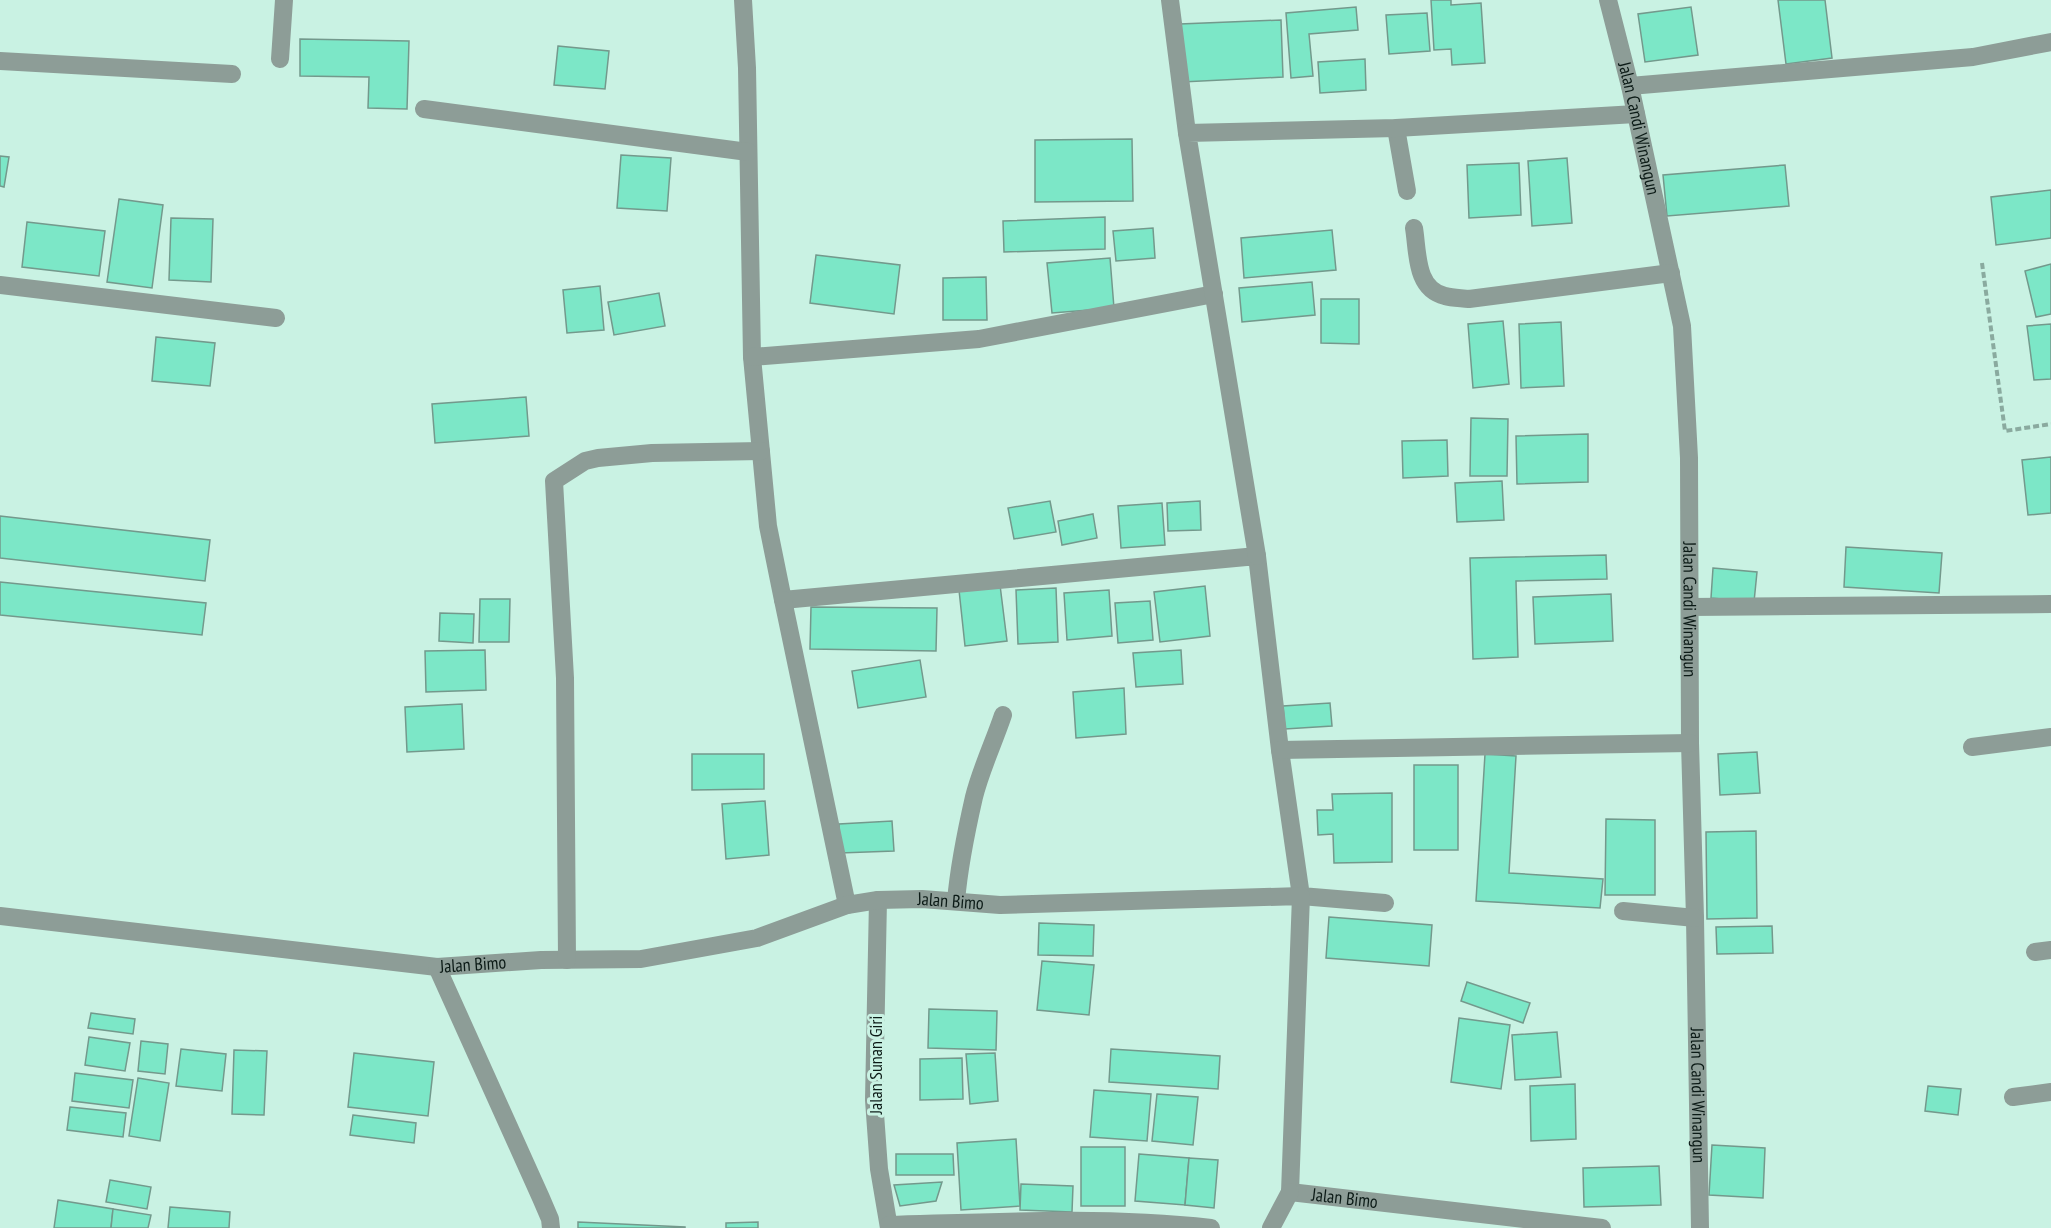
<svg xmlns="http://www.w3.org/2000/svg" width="2051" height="1228" viewBox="0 0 2051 1228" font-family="'PT Sans Narrow',sans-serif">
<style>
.building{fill:#7ce7c7;stroke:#73998c;stroke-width:1.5}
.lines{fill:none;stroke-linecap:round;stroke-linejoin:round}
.path{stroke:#8aaa9f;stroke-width:4;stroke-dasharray:6 3;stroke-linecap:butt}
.street{stroke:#8d9d97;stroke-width:18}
.labels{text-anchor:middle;stroke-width:6;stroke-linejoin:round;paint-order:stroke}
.street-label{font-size:18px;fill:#0b1a16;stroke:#c9f2e3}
</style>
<rect width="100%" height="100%" fill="#c9f2e3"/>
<g class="building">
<path d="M1431 0H1451V5L1481 3 1485 63 1452 65 1451 49 1434 50Z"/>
<path d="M1778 0H1825L1832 58 1786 64Z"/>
<path d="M1356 7 1358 30 1309 34 1313 76 1291 78 1286 13Z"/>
<path d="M1691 7 1698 55 1645 62 1638 14Z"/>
<path d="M1427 13 1430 51 1389 54 1386 15Z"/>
<path d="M1281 20 1283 77 1182 82 1180 24Z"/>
<path d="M300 39 409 41 407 109 368 108 369 77 300 76Z"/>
<path d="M558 46 609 51 605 89 554 85Z"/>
<path d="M1365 59 1366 90 1320 93 1318 62Z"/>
<path d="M1132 139 1133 201 1035 202V140Z"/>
<path d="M621 155 671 158 667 211 617 208Z"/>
<path d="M0 156 9 157 4 187 0 186Z"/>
<path d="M1567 158 1572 223 1532 226 1528 161Z"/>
<path d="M1519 163 1521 215 1469 218 1467 165Z"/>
<path d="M1785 165 1789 206 1667 216 1663 175Z"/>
<path d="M2051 190V238L1996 245 1991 197Z"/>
<path d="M119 199 163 205 152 288 107 282Z"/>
<path d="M1105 217V249L1004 252 1003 221Z"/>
<path d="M171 218 213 219 211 282 169 280Z"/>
<path d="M27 222 105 231 99 276 22 267Z"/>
<path d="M1153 228 1155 258 1116 261 1113 231Z"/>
<path d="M1332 230 1336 270 1244 278 1241 238Z"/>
<path d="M816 255 900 265 894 314 810 303Z"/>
<path d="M1110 258 1114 308 1052 313 1047 263Z"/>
<path d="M2051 264V314L2036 317 2025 271Z"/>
<path d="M986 277 987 320H943V278Z"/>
<path d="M1312 282 1315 315 1242 322 1239 288Z"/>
<path d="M600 286 604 330 567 333 563 290Z"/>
<path d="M659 293 665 326 614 335 608 302Z"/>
<path d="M1321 299H1359V344L1321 343Z"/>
<path d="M1503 321 1509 384 1473 388 1468 324Z"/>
<path d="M1561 322 1564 386 1521 388 1519 324Z"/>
<path d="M2051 324V379L2034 380 2027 326Z"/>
<path d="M156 337 215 343 210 386 152 381Z"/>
<path d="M526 397 529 436 435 443 432 404Z"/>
<path d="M1471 418 1508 419 1507 476H1470Z"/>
<path d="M1588 434V482L1517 484 1516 436Z"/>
<path d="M1447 440 1448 476 1403 478 1402 441Z"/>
<path d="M2051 457V513L2028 515 2022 460Z"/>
<path d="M1502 481 1504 520 1457 522 1455 483Z"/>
<path d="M1050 501 1056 532 1014 539 1008 508Z"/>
<path d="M1200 501 1201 530 1168 531 1167 503Z"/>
<path d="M1162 503 1165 545 1121 548 1118 506Z"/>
<path d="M1093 514 1097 538 1062 545 1058 521Z"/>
<path d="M0 516 210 540 205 581 0 558Z"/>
<path d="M1846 547 1942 553 1939 593 1844 587Z"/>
<path d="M1606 555 1607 579 1516 581 1518 657 1473 659 1470 558Z"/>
<path d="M1713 568 1757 572 1754 602 1711 598Z"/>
<path d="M0 582 206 603 202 635 0 615Z"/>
<path d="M1000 585 1007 641 965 646 959 590Z"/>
<path d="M1205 586 1210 636 1160 642 1154 592Z"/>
<path d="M1056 588 1058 642 1018 644 1016 590Z"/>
<path d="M1109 590 1112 636 1067 640 1064 593Z"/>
<path d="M1611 594 1613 641 1535 644 1533 597Z"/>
<path d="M480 599H510L509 642H479Z"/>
<path d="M1150 601 1153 640 1118 643 1115 603Z"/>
<path d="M811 607 937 608 936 651 810 649Z"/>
<path d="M440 613 474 614 473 643 439 641Z"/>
<path d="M485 650 486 690 426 692 425 651Z"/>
<path d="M1181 650 1183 684 1136 687 1133 653Z"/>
<path d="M920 660 926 697 858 708 852 671Z"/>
<path d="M1124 688 1126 734 1076 738 1073 692Z"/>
<path d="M1330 703 1332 726 1285 729 1283 706Z"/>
<path d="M462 704 464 749 407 752 405 707Z"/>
<path d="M1757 752 1760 793 1720 795 1718 754Z"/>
<path d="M692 754H764V789L692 790Z"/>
<path d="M1485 754 1516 756 1509 873 1603 879 1600 908 1476 901Z"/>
<rect x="1414" y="765" width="44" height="85"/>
<path d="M1392 793V862L1334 863 1333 834 1318 835 1317 810H1333L1332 794Z"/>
<path d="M765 801 769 855 726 859 722 804Z"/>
<path d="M1606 819 1655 820V895H1605Z"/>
<path d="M892 821 894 851 840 853 839 824Z"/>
<path d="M1756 831 1757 918 1707 919 1706 832Z"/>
<path d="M1329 917 1432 925 1429 966 1326 958Z"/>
<path d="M1039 923 1094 925 1093 956 1038 955Z"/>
<path d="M1772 926 1773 953 1717 954 1716 927Z"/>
<path d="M1042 961 1094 965 1089 1015 1037 1010Z"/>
<path d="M1467 982 1530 1003 1523 1023 1461 1001Z"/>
<path d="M929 1009 997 1011 996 1050 928 1048Z"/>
<path d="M91 1013 135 1019 133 1034 88 1028Z"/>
<path d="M1459 1018 1510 1025 1501 1089 1451 1082Z"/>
<path d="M1557 1032 1561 1077 1515 1080 1512 1035Z"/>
<path d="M89 1037 130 1043 125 1071 85 1065Z"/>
<path d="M141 1041 168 1044 165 1074 138 1071Z"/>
<path d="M181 1049 226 1054 222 1091 176 1086Z"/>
<path d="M1111 1049 1220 1056 1218 1089 1109 1082Z"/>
<path d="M234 1050 267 1051 264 1115 232 1114Z"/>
<path d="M354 1053 434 1062 428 1116 348 1107Z"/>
<path d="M995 1053 998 1101 970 1104 966 1054Z"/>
<path d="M962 1058 963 1099 920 1100V1059Z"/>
<path d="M75 1073 133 1080 129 1108 72 1101Z"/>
<path d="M138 1078 169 1083 160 1141 129 1136Z"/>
<path d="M1575 1084 1576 1139 1531 1141 1530 1086Z"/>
<path d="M1928 1086 1961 1089 1958 1115 1925 1111Z"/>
<path d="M1094 1090 1151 1094 1147 1141 1090 1137Z"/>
<path d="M1157 1094 1198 1097 1193 1145 1152 1141Z"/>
<path d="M70 1107 126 1113 123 1137 67 1130Z"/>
<path d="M353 1115 416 1123 414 1143 350 1135Z"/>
<path d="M1016 1139 1020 1206 961 1210 957 1143Z"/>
<path d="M1712 1145 1765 1148 1763 1198 1709 1195Z"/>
<rect x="1081" y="1147" width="44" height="59"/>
<path d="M896 1154H953L954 1175H896Z"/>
<path d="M1139 1154 1189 1158 1185 1205 1135 1201Z"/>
<path d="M1189 1158 1218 1160 1214 1208 1185 1205Z"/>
<path d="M1659 1166 1661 1205 1584 1207 1583 1168Z"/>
<path d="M110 1180 151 1187 147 1209 106 1202Z"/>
<path d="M942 1182 936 1201 900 1206 894 1185Z"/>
<path d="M1021 1184 1073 1186 1072 1212 1020 1210Z"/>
<path d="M58 1200 113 1209 111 1228H54Z"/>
<path d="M170 1207 230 1212 229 1228H168Z"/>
<path d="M113 1209 151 1215 148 1228H111Z"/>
<path d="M578 1222 685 1227V1228H578Z"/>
<path d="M758 1222V1228H726V1223Z"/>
</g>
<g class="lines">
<path class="path" d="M1982 263 2005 431 2051 424"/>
<g class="street">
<path d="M743 0 747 68 752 357 768 526 783 600 1257 556 1280 750 1301 896 1385 903"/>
<path d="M1170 0 1187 133"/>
<path id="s1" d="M1608 0 1630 86 1682 326 1689 458 1690 743 1695 918 1700 1228"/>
<path d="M280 59 284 0"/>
<path d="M0 61 232 74"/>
<path d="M1630 86 1973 57 2051 42"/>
<path d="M424 109 748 152"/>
<path d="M1396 128 1407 191"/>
<path d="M1414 228C1418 252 1415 289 1445 296 1452 298 1461 298 1469 299L1671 273"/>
<path d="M0 285 276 318"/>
<path d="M752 357 979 339 1214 294"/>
<path d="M1257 556 1187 133 1396 128 1636 114"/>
<path d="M783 600 847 905"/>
<path d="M1690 607 2051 604"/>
<path d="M1972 747 2051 737"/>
<path d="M1280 750 1690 743"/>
<path d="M878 900 874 1100 879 1169 889 1228"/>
<path d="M956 901C959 866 966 832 974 797 981 769 994 742 1003 715"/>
<path d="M1623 911 1695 918"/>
<path id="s2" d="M0 916 437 967 541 960 641 959 757 938 847 905 878 900 922 899 1000 905 1301 896 1290 1192 1602 1228"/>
<path d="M2035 952 2051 950"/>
<path d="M567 960 565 678 554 481 585 461 598 458 652 453 761 451"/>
<path d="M437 967 541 1198 550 1219 551 1228"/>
<path d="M2013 1097 2051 1092"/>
<path d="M889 1225C996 1222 1104 1216 1211 1228"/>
<path d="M1271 1228 1290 1192"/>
</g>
</g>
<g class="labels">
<g class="street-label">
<text dy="6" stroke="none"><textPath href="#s1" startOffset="132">Jalan Candi Winangun</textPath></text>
<text dy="6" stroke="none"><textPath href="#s1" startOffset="618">Jalan Candi Winangun</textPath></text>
<text dy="6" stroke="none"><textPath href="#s2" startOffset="962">Jalan Bimo</textPath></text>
<text dy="6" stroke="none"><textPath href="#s2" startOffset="476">Jalan Bimo</textPath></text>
<text transform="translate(876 1065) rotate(-90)" y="6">Jalan Sunan Giri</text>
<text dy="6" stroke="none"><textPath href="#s1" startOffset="1104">Jalan Candi Winangun</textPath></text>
<text dy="6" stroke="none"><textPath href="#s2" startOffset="1664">Jalan Bimo</textPath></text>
</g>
</g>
</svg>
